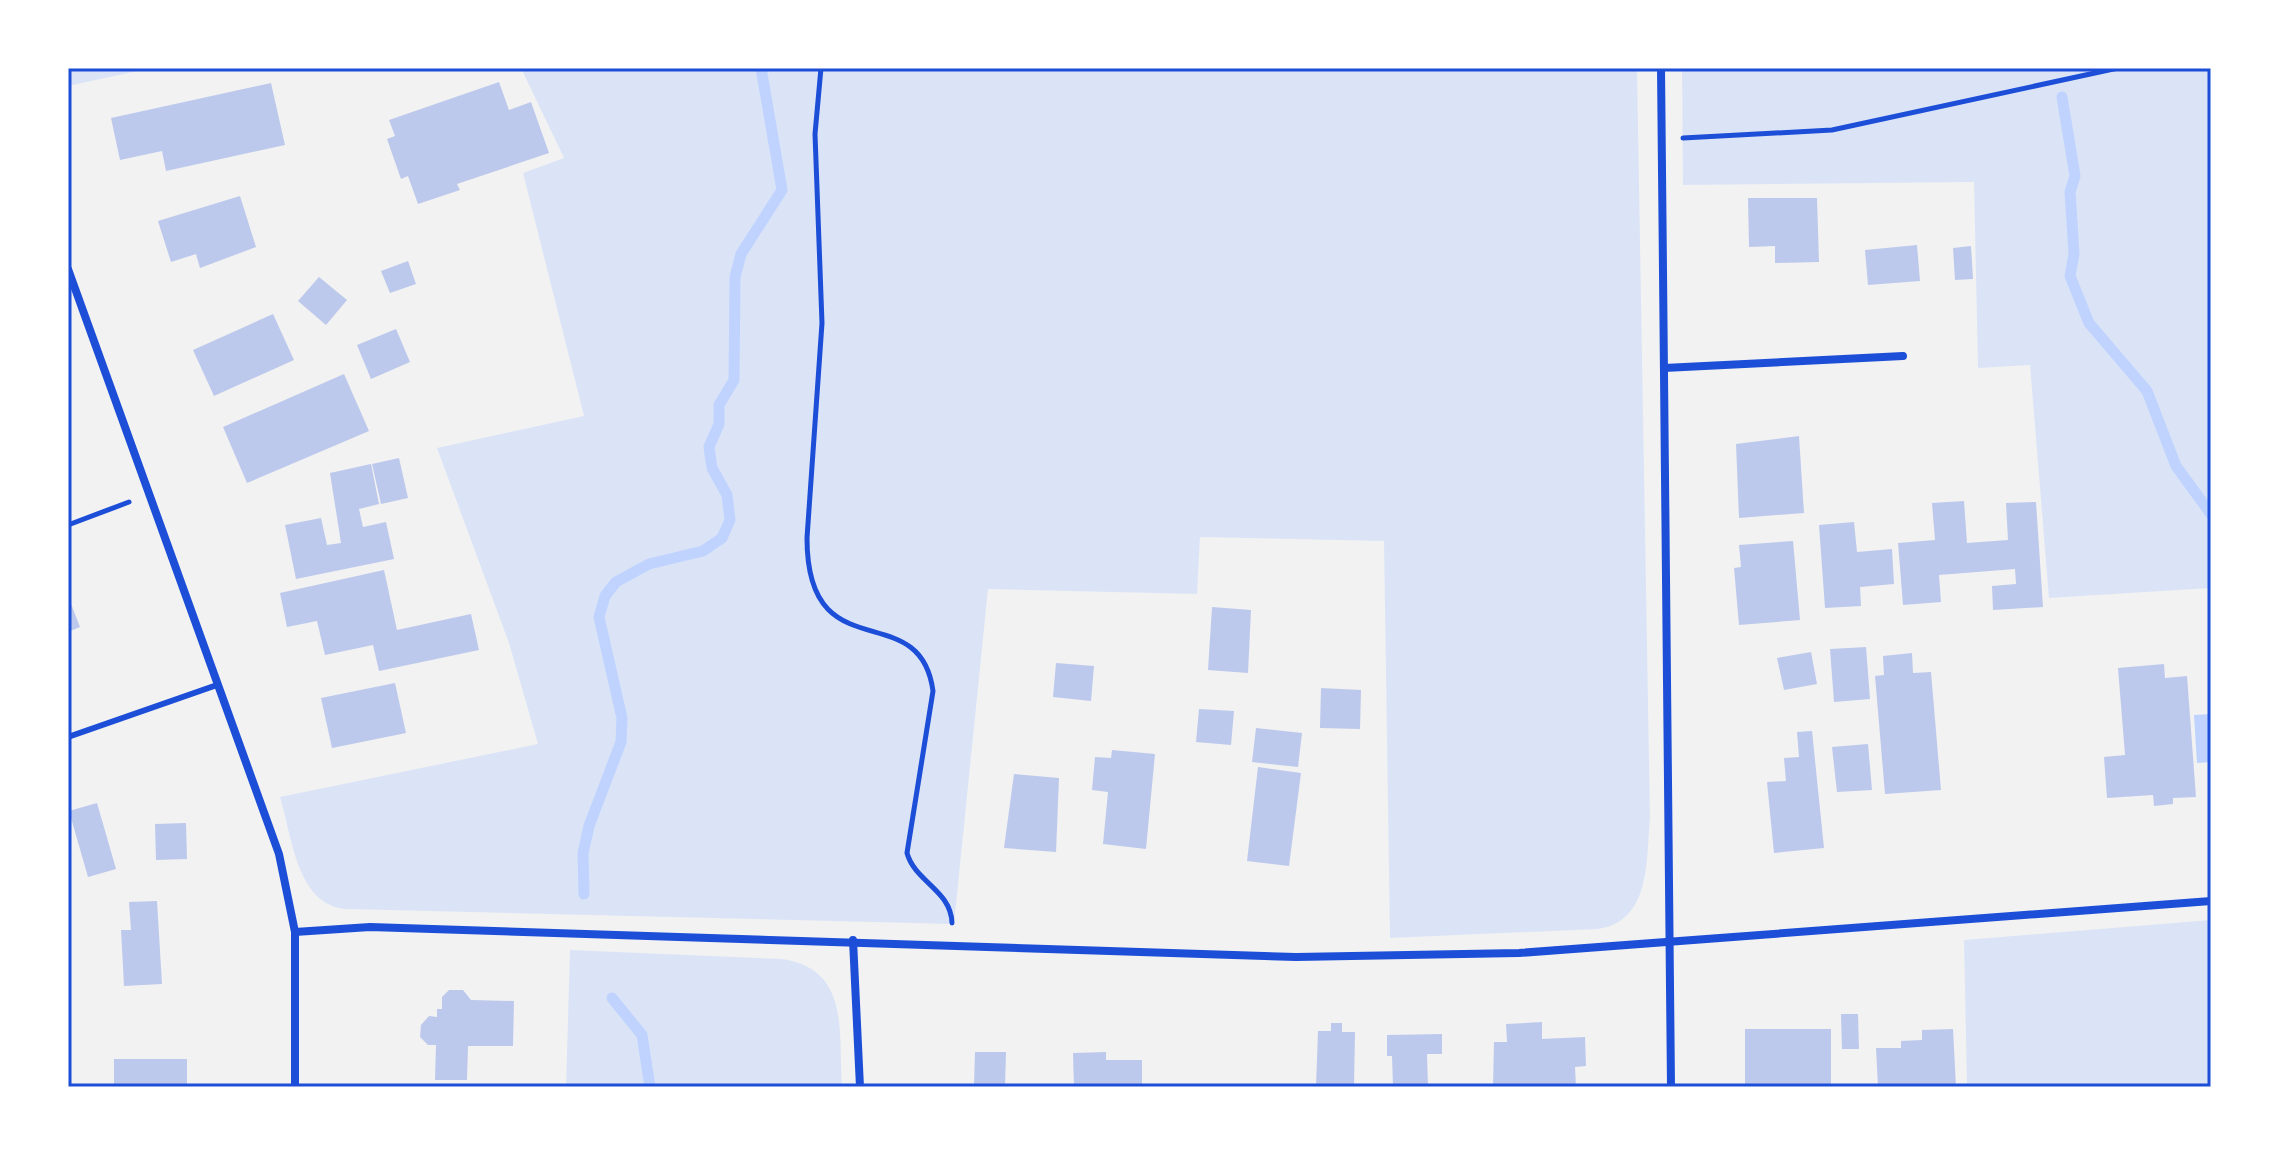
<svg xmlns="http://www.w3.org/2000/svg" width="2279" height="1155" viewBox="0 0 2279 1155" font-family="'Fira Sans',sans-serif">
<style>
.green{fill:#dbe4f7}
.water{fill:#bfd3fe}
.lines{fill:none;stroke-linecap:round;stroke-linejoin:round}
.stream{stroke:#bfd3fe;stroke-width:11}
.building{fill:#bdc9ec}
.path{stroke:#1d4ed8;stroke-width:5}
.service{stroke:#1d4ed8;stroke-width:6}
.minor{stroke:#1d4ed8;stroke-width:8}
.neatline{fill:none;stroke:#1d4ed8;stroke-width:3}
</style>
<rect width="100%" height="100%" fill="#f2f2f2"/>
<g class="green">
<path d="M68 68H151L68 86Z"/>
<path d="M521 68H1637L1650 818C1646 861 1651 921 1598 929L1390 938 1384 541 1200 537 1197 594 988 589 954 924 346 909C296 905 292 835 280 797L538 744 509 643 437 448 584 416 523 173 564 158Z"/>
<path d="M1682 68H2211V588L2049 598 2030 365 1978 368 1974 182 1683 185Z"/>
<path d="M2211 920V1087H1967L1964 940Z"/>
<path d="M570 950 782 959C851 969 838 1033 842 1087H566Z"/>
</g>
<path class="water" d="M2211 714V762L2197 763 2194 715Z"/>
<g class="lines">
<g class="stream">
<path d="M2062 97 2075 176 2070 192 2074 254 2070 276 2089 323 2147 391 2176 466 2211 514"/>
<path d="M584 894 583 853 589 826 621 742 622 718 599 617 605 596 616 582 649 564 703 551 722 538 730 520 727 495 712 468 709 447 719 424V405L734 380 735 277 741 254 782 190 761 68"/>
<path d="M612 998 642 1035 650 1087"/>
</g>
</g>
<g class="building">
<path d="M499 82 509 110 531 102 549 153 457 184 460 190 418 204 408 176 401 179 387 139 395 136 389 120Z"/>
<path d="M271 83 285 145 166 171 162 151 120 160 111 118Z"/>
<path d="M240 196 256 247 200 268 196 254 171 262 158 221Z"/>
<path d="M1748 198H1817L1819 262 1775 263V246L1749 247Z"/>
<path d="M1917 245 1920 281 1868 285 1865 250Z"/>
<path d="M1971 246 1973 279 1955 280 1953 248Z"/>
<path d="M408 261 416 284 390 293 381 271Z"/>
<path d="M319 277 347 300 326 325 298 301Z"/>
<path d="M273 314 294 360 214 396 193 350Z"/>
<path d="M396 329 410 362 371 379 357 345Z"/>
<path d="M344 374 369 431 247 483 223 427Z"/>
<path d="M1799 436 1804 513 1739 518 1736 444Z"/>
<path d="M399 458 408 498 381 504 372 464Z"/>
<path d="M371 464 379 504 359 509 363 527 386 522 394 559 296 579 285 525 321 518 327 545 341 543 330 473Z"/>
<path d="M1964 501 1967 543 2008 540 2006 503 2036 502 2043 607 1993 610 1992 586 2016 584 2015 569 1939 575 1941 602 1903 605 1898 543 1935 540 1932 503Z"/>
<path d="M1854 522 1857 552 1892 549 1894 584 1860 587 1861 606 1825 608 1819 525Z"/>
<path d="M1793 541 1800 620 1739 625 1734 568 1741 567 1739 545Z"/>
<path d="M384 570 397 630 471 614 479 650 379 671 373 645 325 655 317 621 287 627 280 593Z"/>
<path d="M68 596 80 627 68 632Z"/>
<path d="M1212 607 1251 610 1248 673 1208 670Z"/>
<path d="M1866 647 1870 699 1834 702 1830 649Z"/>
<path d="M1811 652 1817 684 1784 690 1777 658Z"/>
<path d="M1912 653 1913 673 1931 672 1941 790 1885 794 1875 676 1884 675 1883 656Z"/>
<path d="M1056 663 1094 666 1091 701 1053 697Z"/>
<path d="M2164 664 2165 678 2187 676 2196 797 2173 798V804L2154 806 2153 795 2107 798 2104 757 2125 755 2118 668Z"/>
<path d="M395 683 406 733 332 748 321 698Z"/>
<path d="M1321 688 1361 690 1360 729 1320 728Z"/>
<path d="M1199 709 1234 711 1231 745 1196 742Z"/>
<path d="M1256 728 1302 733 1298 767 1252 762Z"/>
<path d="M1812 731 1824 848 1774 853 1767 782 1786 781 1784 758 1799 757 1797 732Z"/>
<path d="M1868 744 1872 790 1837 792 1832 747Z"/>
<path d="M1112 750 1155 754 1146 849 1103 844 1108 792 1092 790 1095 757 1111 758Z"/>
<path d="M1258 767 1301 773 1289 866 1247 861Z"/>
<path d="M1014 774 1059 778 1056 852 1004 848Z"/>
<path d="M97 803 116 869 88 877 69 811Z"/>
<path d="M186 823 187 859 156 860 155 824Z"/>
<path d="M157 901 162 984 124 986 121 930H131L129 902Z"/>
<path d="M449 990H463L471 1000 514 1001 513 1046H468L467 1080H435L436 1045H428L420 1037 421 1025 429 1016 437 1017V1009H442V997Z"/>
<path d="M1841 1014H1858L1859 1049H1842Z"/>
<path d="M1542 1022V1039L1585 1037 1586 1066 1575 1067 1576 1087H1493L1494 1042H1507L1506 1024Z"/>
<path d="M1331 1023H1342V1032H1355L1354 1087H1316L1318 1031H1331Z"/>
<rect x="1745" y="1029" width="86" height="58"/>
<path d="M1953 1029 1956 1087H1878L1876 1048H1901V1041L1922 1040V1030Z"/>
<path d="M1442 1034V1054H1427L1428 1087H1393L1392 1056H1387V1035Z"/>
<path d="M975 1052H1006L1005 1087H974Z"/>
<path d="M1106 1052V1060H1142V1087H1074L1073 1053Z"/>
<rect x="114" y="1059" width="73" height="28"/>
</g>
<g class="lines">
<g class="path">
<path d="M821 68 815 134 822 323 807 538C807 674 920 594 933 691L907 853C915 882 951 890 952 923"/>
<path d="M1683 138 1832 130 2118 68"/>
<path d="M68 525 129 502"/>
</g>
<path class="service" d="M68 737 217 685"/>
<g class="minor">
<path d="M1661 68 1671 1087"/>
<path d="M68 269 279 854 295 932V1087"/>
<path d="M1664 368 1903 356"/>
<path d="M295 932 370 927 1296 957 1519 953 2211 901"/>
<path d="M853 940 860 1087"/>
</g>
</g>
<rect width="2279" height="1155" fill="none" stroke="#ffffff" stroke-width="140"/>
<rect x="70" y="70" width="2139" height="1015" class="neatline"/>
</svg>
